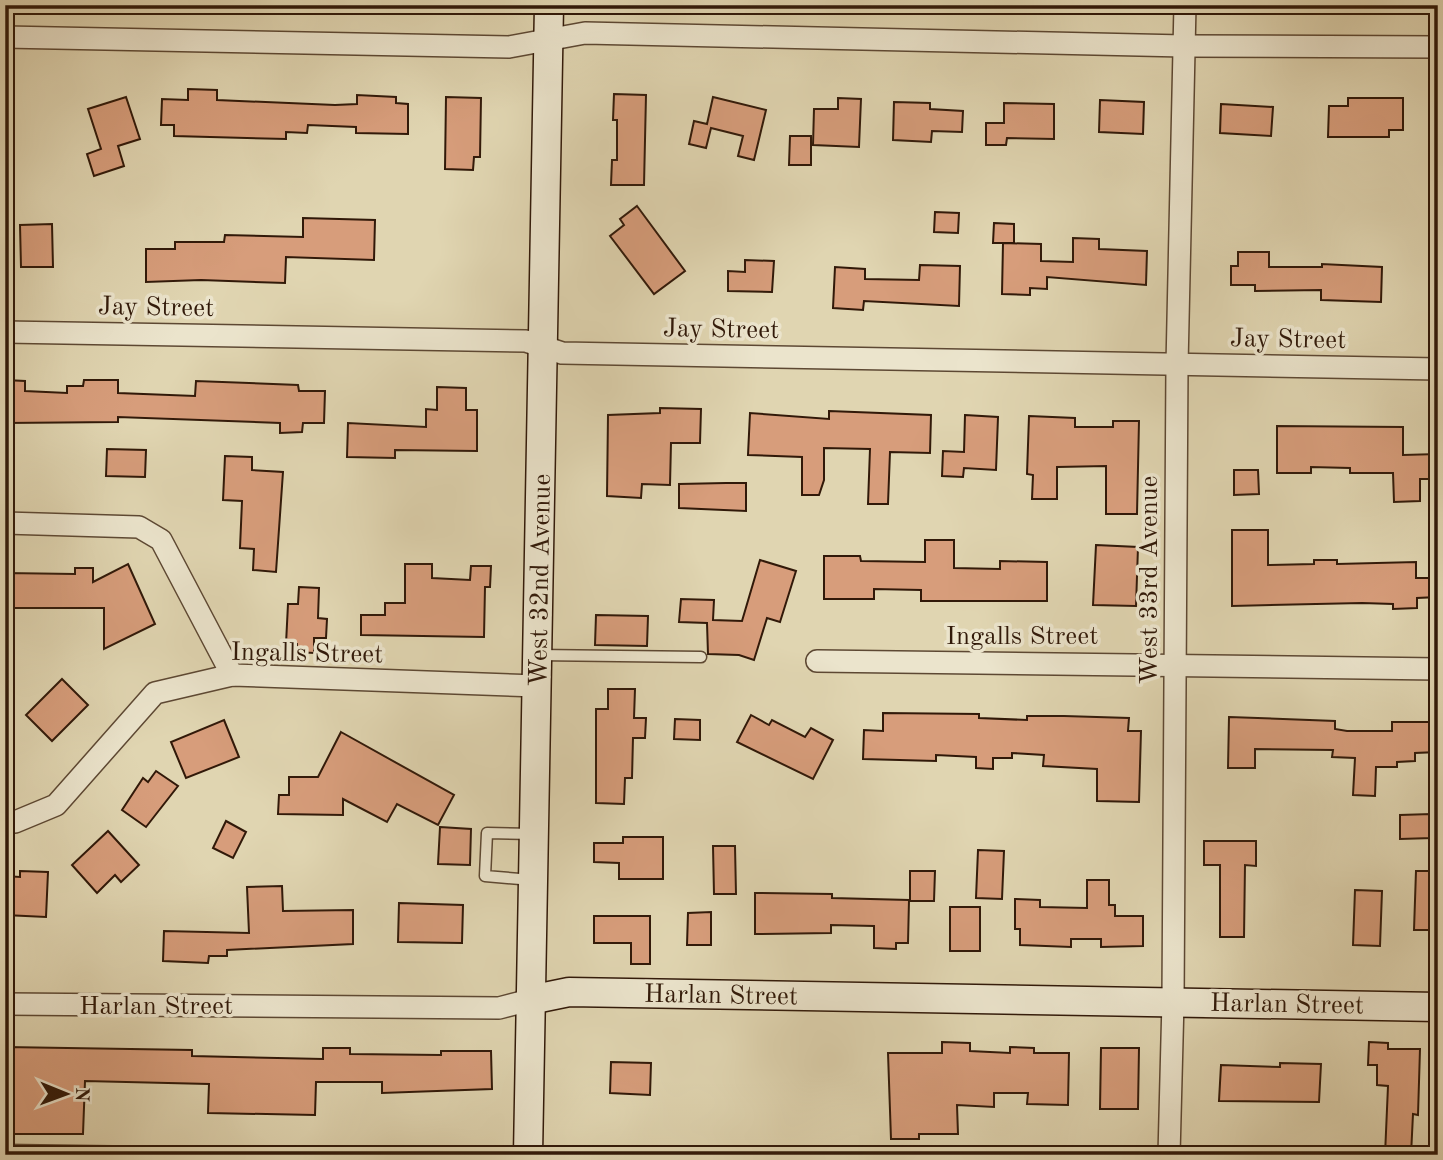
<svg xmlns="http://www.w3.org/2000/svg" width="1443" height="1160" viewBox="0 0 1443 1160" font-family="'Old Standard TT',serif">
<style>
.building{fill:#d79d7b;stroke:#311909;stroke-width:2}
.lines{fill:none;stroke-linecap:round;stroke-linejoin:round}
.lane-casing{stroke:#5d4833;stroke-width:13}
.street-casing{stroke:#5d4833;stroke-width:24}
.secondary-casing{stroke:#311909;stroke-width:31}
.lane{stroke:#ebe4cc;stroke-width:10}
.street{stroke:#ebe4cc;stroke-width:21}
.secondary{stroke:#ebe4cc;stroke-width:28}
.labels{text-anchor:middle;stroke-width:7;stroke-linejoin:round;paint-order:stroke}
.street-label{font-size:26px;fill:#311909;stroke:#ebe4cc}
</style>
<rect width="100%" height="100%" fill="#e0d5b1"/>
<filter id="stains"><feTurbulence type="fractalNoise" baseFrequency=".00286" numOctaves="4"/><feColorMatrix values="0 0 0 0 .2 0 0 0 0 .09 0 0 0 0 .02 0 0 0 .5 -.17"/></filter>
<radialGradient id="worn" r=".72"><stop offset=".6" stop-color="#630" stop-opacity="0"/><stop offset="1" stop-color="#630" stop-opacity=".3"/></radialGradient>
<g class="building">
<path d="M188 89 217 90V100L335 105 357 104V95L396 97V103L408 104V134L356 133V127L308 125 307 133 286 132V139L174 136V125H161L162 99 188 100Z"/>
<path d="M614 94 646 95 644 185H611L612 160H617V120H613Z"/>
<path d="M126 97 140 139 118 146 124 166 94 176 87 154 101 149 88 109Z"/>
<path d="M446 97 481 98 480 157H474L473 170 445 169Z"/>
<path d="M713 97 766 110 754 160 738 156 743 136 711 128 706 148 689 144 694 121 707 124Z"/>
<path d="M838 98 861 99 859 147 813 145 814 109H838Z"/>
<path d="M1348 98H1403V130H1389V137H1328L1329 106H1348Z"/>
<path d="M1100 100 1144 102 1143 134 1099 132Z"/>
<path d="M894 102 930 103V109L963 111 962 132 932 131 931 142 893 140Z"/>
<path d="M1004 103 1054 104V139L1007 138 1006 145H986V123H1004Z"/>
<path d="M1221 104 1273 107 1271 136 1220 133Z"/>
<path d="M790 136H811V165H789Z"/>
<path d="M637 206 685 271 654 294 610 236 624 225 620 219Z"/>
<path d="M935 212 959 213 958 233 934 232Z"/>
<path d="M303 218 375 220 374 260 286 257 285 283 201 280 146 282V249H175V242H224L225 235 303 237Z"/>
<path d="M994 223 1014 224V243H993Z"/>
<path d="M52 224 53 267H21L20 225Z"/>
<path d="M1073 238 1099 239V249L1147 251 1146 285 1047 277V289L1030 288V295L1002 294 1003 243 1041 244V261L1073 262Z"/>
<path d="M1238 252H1269V267H1322V264L1382 267 1381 302 1321 300V290L1255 291V285H1231V266H1238Z"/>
<path d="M745 260 774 261 772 292 728 291V271L745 272Z"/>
<path d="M920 265 960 266 959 306 864 301 863 310 833 308 835 267 865 269V279L919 280Z"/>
<path d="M5 380 25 381V391L67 393V386H83L84 380H118V393L195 396 196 381 298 385 299 391H325L324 423H303L302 432 280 433V423L118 417V422L5 423Z"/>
<path d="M437 387 466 388V410H477V451L395 450V458L347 457 348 423 426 427V409L437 410Z"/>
<path d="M660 408 701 409 700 443H671L670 485 642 484 641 498 607 496 608 415 660 413Z"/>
<path d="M829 411 931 415 930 453 890 452 888 504H868L870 449 824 448V480L819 495H802V457L748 455 750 413 829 419Z"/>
<path d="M965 415 998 417 996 470 964 468 963 477 942 476 943 451 964 452Z"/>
<path d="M1029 416 1075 418V427H1113V421H1139L1137 514H1106V466L1057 467V499H1032L1033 475 1027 474Z"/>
<path d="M1277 426 1403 427V455L1438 454V479H1420V501L1394 502 1393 473H1350V468L1311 467V473H1277Z"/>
<path d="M107 449 146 450 145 477 106 476Z"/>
<path d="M225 456 252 457V470L283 472 276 572 253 570 254 549 240 548 242 501 223 500Z"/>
<path d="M1234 470H1258L1259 494 1234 495Z"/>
<path d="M726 483H746V511L679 508V484Z"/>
<path d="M1232 530H1268V565L1314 564V560H1337V564L1416 562V578H1438V597L1417 598V608L1393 609V604L1362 603 1232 606Z"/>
<path d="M925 540H954V568L1000 569V561L1047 562V601H921V590L874 589V599H824V556H860L861 561 925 562Z"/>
<path d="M1096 545 1138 547 1136 606 1093 605Z"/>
<path d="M760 560 796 571 780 622 767 618 754 660 739 655 708 654 707 623 679 622 681 599 714 600 713 620 742 621Z"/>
<path d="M128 564 155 624 104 649V608H5V573L75 574V568H93V582Z"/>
<path d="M405 564H432V578L470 580 471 566H491L490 587H485L484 637 361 635V615H385V603H405Z"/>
<path d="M299 587 319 588 318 618 327 619 326 638H314V653L297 652V644H286L288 604H298Z"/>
<path d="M596 615 648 616 647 646 595 645Z"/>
<path d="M62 679 88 705 52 741 26 715Z"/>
<path d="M608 689H635L634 718H646L645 738H633L632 778H625L624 804 596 803V709H608Z"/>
<path d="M883 713 979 714V718L1027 720V716H1064L1129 718 1128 731H1141L1139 802 1097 801V769L1043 766 1044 755 1012 753V758H993V769L976 768V757L936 755V761L863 759 864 730 883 731Z"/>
<path d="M751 715 769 725 772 720 805 737 811 728 833 740 813 779 737 742Z"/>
<path d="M1229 717 1335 721V729L1347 731H1392V722H1438V752L1415 753V761L1397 762V767H1376L1375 796 1353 795 1355 758 1332 757 1333 750 1255 749V768H1228Z"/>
<path d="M675 719 700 720V740L674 739Z"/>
<path d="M224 720 239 757 186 778 171 742Z"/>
<path d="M341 732 454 795 438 825 397 804 387 822 343 799V815L278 814 279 795H289V777H318Z"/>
<path d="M156 771 178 786 146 827 122 810 143 778 148 782Z"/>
<path d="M1431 814 1432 838 1400 839V815Z"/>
<path d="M226 821 246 832 233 858 213 848Z"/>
<path d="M440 827 471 829 470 865 438 864Z"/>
<path d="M108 831 139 865 121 882 115 875 97 893 72 865Z"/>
<path d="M623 837H663V879H619V863L594 862V843H623Z"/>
<path d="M1204 841H1256V866L1245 865 1244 937H1220V865H1204Z"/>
<path d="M713 846H735L736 894H714Z"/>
<path d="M978 850 1004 851 1002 899 976 898Z"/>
<path d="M20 871 48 872 46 917 5 915V876L20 877Z"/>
<path d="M910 871H935L934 901H910Z"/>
<path d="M1416 871H1438V930H1414Z"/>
<path d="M1087 880H1109V905H1115V916H1143V946L1101 947V939H1071V947L1020 945V929H1015V899L1040 900V907L1087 908Z"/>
<path d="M282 886 283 911 353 910V944L227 950V956H209L208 963 163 961 164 931 249 933 247 887Z"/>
<path d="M1355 890 1382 891 1380 946 1353 945Z"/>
<path d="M755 893 832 894V898L909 900 908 943H896V949L874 948V926L831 925V933L755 934Z"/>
<path d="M399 903 463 905 462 943 398 942Z"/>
<rect x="950" y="907" width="30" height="44"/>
<path d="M711 912V945H687L688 913Z"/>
<path d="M594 916H650V964H631V943H594Z"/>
<path d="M942 1042 970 1043V1051L1010 1053V1047L1034 1048V1053H1069L1068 1105 1027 1104 1028 1093H994V1107L957 1105 958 1134H919V1139H891L888 1053H942Z"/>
<path d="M1369 1042 1388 1043V1049H1420L1418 1115 1413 1114 1411 1155H1385L1388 1086 1377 1085V1065H1368Z"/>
<path d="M5 1047 192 1050V1056L323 1059V1048H350V1054L441 1055V1051H491L492 1089 382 1093V1082H316L315 1115 208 1113 209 1084 85 1081 83 1134H5L9 1078H5Z"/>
<path d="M1101 1048H1139L1138 1109H1100Z"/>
<path d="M611 1062 651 1063 650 1095 610 1093Z"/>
<path d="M1280 1063 1321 1064 1319 1102 1219 1101 1221 1065 1280 1067Z"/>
</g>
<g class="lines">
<defs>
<g id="lane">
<path d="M537 655 701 657"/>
<path d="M532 880 485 876 487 833 534 834"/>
<path d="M5 1150 355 1155"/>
</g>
<g id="street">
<path d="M5 37 509 47 585 33 1184 46 1438 47"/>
<path d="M5 332 526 341 562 353 1438 369"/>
<path d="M5 523 139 527 161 540 232 675"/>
<path d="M817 661 1438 669"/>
<path d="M5 822H15L56 805 155 693 232 675 537 686"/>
<path d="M5 1004 499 1008 530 1000"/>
<path d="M1169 1155 1173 1001 1177 365 1185 5"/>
</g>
<g id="secondary">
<path d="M530 1000 569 992 1438 1007"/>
<path d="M528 1155 549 5"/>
</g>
</defs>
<use href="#lane" class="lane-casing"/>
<use href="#street" class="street-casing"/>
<use href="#secondary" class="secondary-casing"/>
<use href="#lane" class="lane"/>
<use href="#street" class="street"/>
<use href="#secondary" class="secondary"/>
</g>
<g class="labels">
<g class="street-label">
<text transform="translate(156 306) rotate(1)" y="9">Jay Street</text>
<text transform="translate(721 328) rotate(1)" y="9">Jay Street</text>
<text transform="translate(1288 338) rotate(1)" y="9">Jay Street</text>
<text transform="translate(539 580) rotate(-89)" y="9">West 32nd Avenue</text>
<text transform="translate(1148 580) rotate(-90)" y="9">West 33rd Avenue</text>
<text x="1022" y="644">Ingalls Street</text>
<text transform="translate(307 652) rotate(1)" y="9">Ingalls Street</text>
<text transform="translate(721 994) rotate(1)" y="9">Harlan Street</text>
<text transform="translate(1287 1003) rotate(1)" y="9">Harlan Street</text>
<text x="156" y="1014">Harlan Street</text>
</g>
</g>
<rect width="1443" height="1160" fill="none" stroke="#e0d5b1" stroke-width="28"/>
<rect x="7" y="7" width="1429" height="1146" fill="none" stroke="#311909" stroke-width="3.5"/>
<rect x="14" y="14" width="1415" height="1132" fill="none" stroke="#311909" stroke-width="2"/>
<g transform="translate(66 1094) rotate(91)" stroke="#ebe4cc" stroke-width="5" paint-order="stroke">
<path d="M0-5L12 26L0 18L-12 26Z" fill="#311909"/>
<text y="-10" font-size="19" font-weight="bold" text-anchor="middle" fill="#311909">N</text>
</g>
<rect width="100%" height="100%" filter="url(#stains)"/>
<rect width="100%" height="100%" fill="url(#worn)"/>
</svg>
